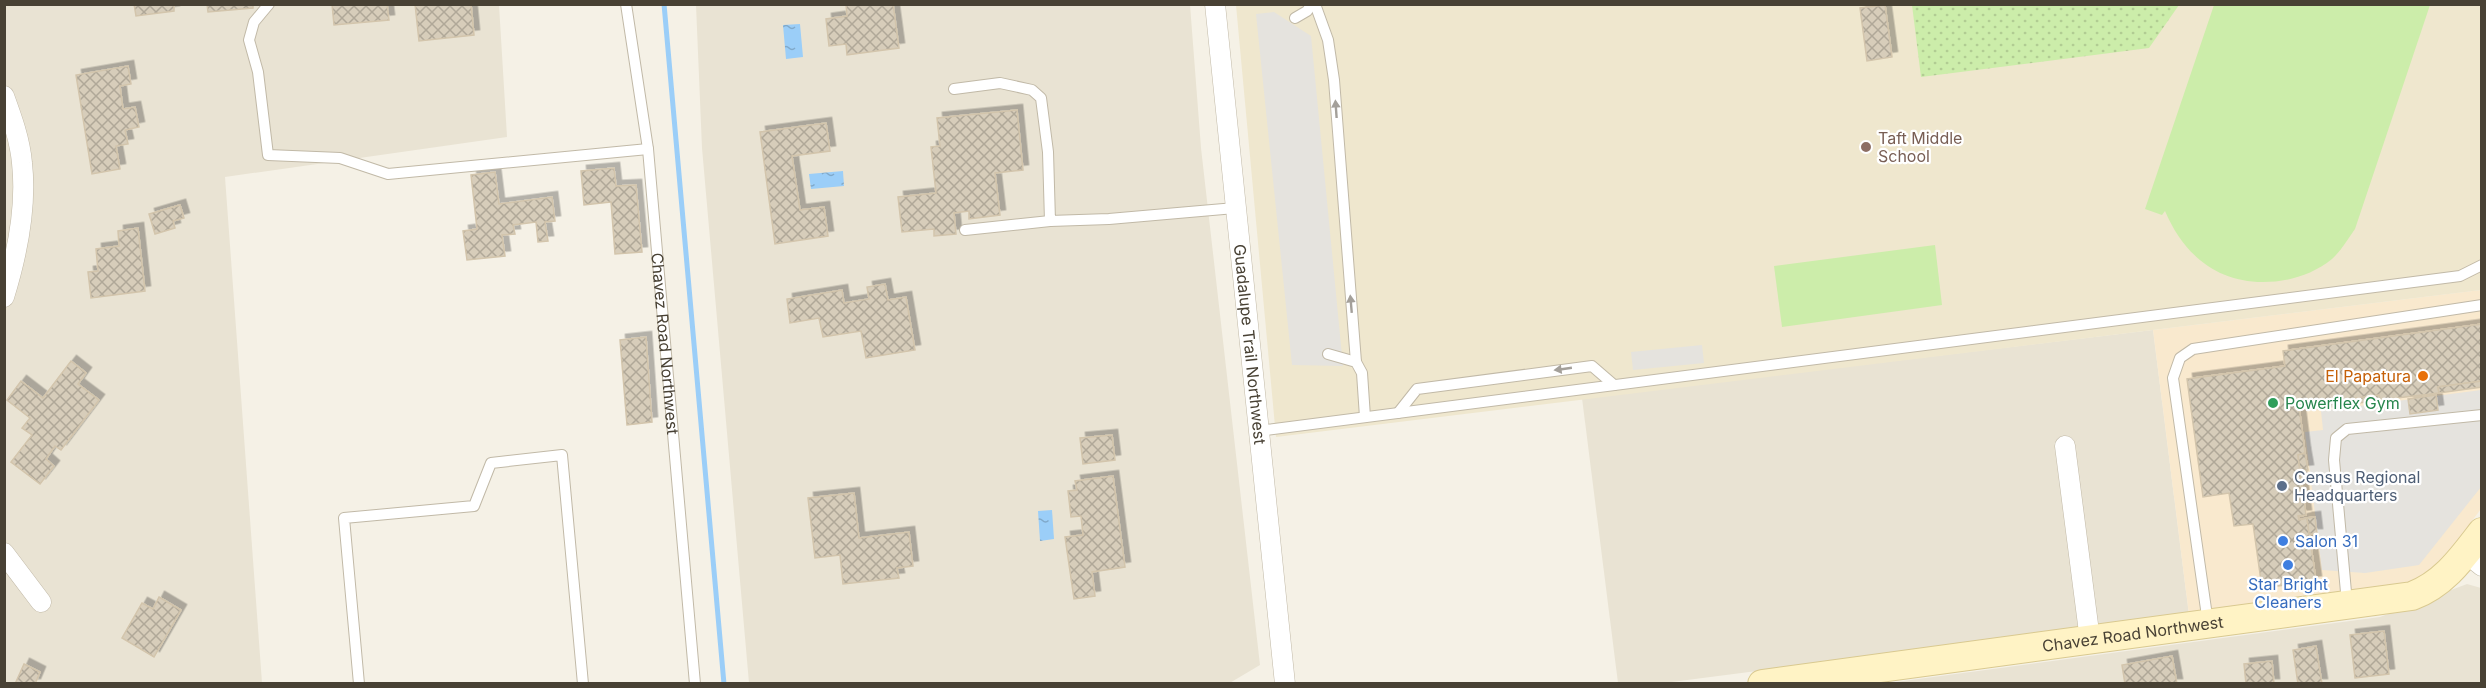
<svg xmlns="http://www.w3.org/2000/svg" width="2486" height="688" viewBox="0 0 2486 688" font-family="Inter,sans-serif">
<style>
.residential{fill:#e9e3d3}
.commercial{fill:#f9e9ce}
.education{fill:#efe7ce}
.grass{fill:url(#grass-dots)}
.park{fill:#ccedaa}
.parking{fill:#e5e3de}
.water{fill:url(#water-ripples)}
.lines{fill:none;stroke-linecap:round;stroke-linejoin:round}
.stream{stroke:#9bcef8;stroke-width:5}
.building{fill:url(#building-cross-hatch);stroke:#d3c5ac;stroke-width:1.5;filter:url(#shadow)}
.lane-casing{stroke:#c1b9a7;stroke-width:12}
.street-casing{stroke:#c1b9a7;stroke-width:21}
.secondary-casing{stroke:#d9c990;stroke-width:30}
.lane{stroke:#fff;stroke-width:10}
.street{stroke:#fff;stroke-width:20}
.secondary{stroke:#fff3c5;stroke-width:28}
.oneway{fill:#a4a09a}
.education-dot{fill:#8d6e63;stroke:#fff;stroke-width:2}
.food-dot{fill:#e8710a;stroke:#fff;stroke-width:2}
.leisure-dot{fill:#2e9e5b;stroke:#fff;stroke-width:2}
.service-dot{fill:#5c6f8a;stroke:#fff;stroke-width:2}
.shop-dot{fill:#3f7fe0;stroke:#fff;stroke-width:2}
.labels{text-anchor:middle;stroke-width:4.5;stroke-linejoin:round;paint-order:stroke}
.education-label{font-size:16px;fill:#785e54;stroke:#fff;text-anchor:start}
.street-label{font-size:16px;fill:#484134;stroke:#fff}
.food-label{font-size:16px;fill:#c56008;stroke:#fff;text-anchor:end}
.leisure-label{font-size:16px;fill:#27864d;stroke:#fff;text-anchor:start}
.service-label{font-size:16px;fill:#4e5e75;stroke:#fff;text-anchor:start}
.shop-label{font-size:16px;fill:#366cbe;stroke:#fff;text-anchor:start}
</style>
<defs>
<pattern id="grass-dots" width="8" height="8" patternUnits="userSpaceOnUse" patternTransform="scale(1.5)"><rect width="8" height="8" fill="#ccedaa"/><path d="M2 2h.1M6 6h.1" fill="none" stroke="#b1cc93" stroke-width="1.8" stroke-linecap="round"/></pattern>
<pattern id="water-ripples" width="26" height="14" patternUnits="userSpaceOnUse" patternTransform="scale(1.5)"><rect width="26" height="14" fill="#9bcef8"/><path d="M2 4q2-2 4 0t4 0M15 11q2-2 4 0t4 0" fill="none" stroke="#80a9ca"/></pattern>
<pattern id="building-cross-hatch" width="8" height="8" patternUnits="userSpaceOnUse" patternTransform="scale(1.5)"><rect width="8" height="8" fill="#d7cdba"/><path d="M0 0l8 8M0 8l8-8" fill="none" stroke="#b0a898"/></pattern>
<filter id="shadow"><feDropShadow dx="5.5" dy="-5.5" stdDeviation="0" flood-color="#0004"/></filter>
</defs>
<rect width="100%" height="100%" fill="#f5f1e6"/>
<g class="residential">
<path d="M4 5H499L507 137 225 177 262 683H5Z"/>
<path d="M696 5H1190L1201 148 1260 665 1228 684 749 683 702 148Z"/>
<path d="M2153 330 2189 615 1664 683H1618L1582 398Z"/>
<path d="M2467 584 2481 588V683L1881 684 2380 617Z"/>
</g>
<path class="commercial" d="M2481 290V509L2435 569 2421 580 2189 615 2153 330Z"/>
<path class="education" d="M1236 5H2481V290L1276 437Z"/>
<path class="grass" d="M1912 5V4L2179 5 2149 48 1921 77Z"/>
<g class="park">
<path d="M2214 5H2430L2355 229C2348 239 2341 251 2332 259 2312 275 2288 282 2263 282 2215 282 2183 253 2165 211L2162 215 2145 209Z"/>
<path d="M1935 245 1942 305 1782 327 1774 266Z"/>
</g>
<g class="parking">
<path d="M1274 12 1311 36 1343 366 1292 365 1256 14Z"/>
<path d="M1702 345 1704 363 1633 370 1631 352Z"/>
<path d="M2481 390V487L2419 565 2365 573 2322 570 2305 432 2323 430 2321 411Z"/>
</g>
<g class="water">
<path d="M800 24 803 57 786 59 783 25Z"/>
<path d="M843 171 844 186 811 189 809 174Z"/>
<path d="M1052 510 1054 539 1040 541 1038 511Z"/>
</g>
<g class="lines">
<path class="stream" d="M664 4 724 684"/>
</g>
<g class="building">
<path d="M134 4H174V11L136 16Z"/>
<path d="M207 4H253V8L208 12Z"/>
<path d="M332 4H387L389 20 334 25Z"/>
<path d="M415 4H471L474 35 419 41Z"/>
<path d="M846 4H893L899 48 847 55 846 44 829 46 826 19 847 16Z"/>
<path d="M1885 5 1892 57 1867 61 1860 8Z"/>
<path d="M128 66 131 84 120 86 123 109 135 107 139 127 125 130 128 144 116 146 120 169 92 174 76 75Z"/>
<path d="M1017 110 1023 170 995 173 1000 215 969 219V211L954 213 956 234 934 236V229L902 232 898 197 936 193 931 147 940 146 937 118Z"/>
<path d="M826 123 830 151 792 156 800 210 824 207 828 236 775 244 760 132Z"/>
<path d="M614 168 616 186 636 185 642 252 615 254 611 202 584 205 581 171Z"/>
<path d="M495 172 499 204 552 197 555 221 545 222 548 241 538 242 536 222 513 225 515 234 502 235 505 256 467 260 463 231 477 229 471 175Z"/>
<path d="M180 205 184 218 173 221 175 228 155 234 149 214Z"/>
<path d="M138 228 145 291 91 298 88 272 98 271 96 249 119 246 118 231Z"/>
<path d="M885 284 888 300 906 297 915 350 866 358 861 331 823 337 819 318 790 323 787 299 842 290 844 303 869 299 867 287Z"/>
<path d="M2482 324V381L2438 387 2439 393 2380 400 2379 395 2322 403 2323 408 2307 410 2306 405 2299 406 2305 453 2298 455 2306 515 2298 516 2299 520 2307 518 2316 581 2262 588 2253 524 2234 526 2229 493 2203 497 2187 379 2285 366 2283 351Z"/>
<path d="M646 337 652 422 627 425 620 340Z"/>
<path d="M71 361 86 373 78 384 99 400 61 450 55 446 46 459 54 466 40 484 11 462 32 435 22 428 30 418 7 400 21 381 43 398Z"/>
<path d="M2482 381V387L2439 393 2438 387Z"/>
<path d="M2379 395 2380 400 2323 408 2322 403Z"/>
<path d="M2436 395 2438 410 2410 414 2408 399Z"/>
<path d="M1112 435 1115 460 1083 464 1080 438Z"/>
<path d="M2305 453 2308 470 2300 471 2298 455Z"/>
<path d="M1113 476 1125 567 1092 572 1095 596 1074 599 1065 537 1083 535 1081 516 1071 517 1068 491 1077 490 1075 481Z"/>
<path d="M854 493 859 538 909 532 913 566 897 568 899 578 843 584 840 555 815 558 808 498Z"/>
<path d="M2315 517 2317 534H2309L2307 518Z"/>
<path d="M159 597 181 610 154 657 122 638 142 603 153 609Z"/>
<path d="M2384 631 2389 674 2355 678 2350 635Z"/>
<path d="M2316 646 2322 684H2298L2293 650Z"/>
<path d="M2172 656 2177 684H2125L2122 665Z"/>
<path d="M2272 661 2274 684H2246L2244 664Z"/>
<path d="M24 664 40 672 35 684H15Z"/>
</g>
<g class="lines">
<defs>
<g id="lane">
<path d="M269 4 254 22 249 40 258 72 268 155 340 158 388 174 648 149"/>
<path id="s1" d="M626 4 648 149 695 684"/>
<path d="M1315 4 1328 40 1334 80 1356 362"/>
<path d="M1295 18 1307 11 1312 4"/>
<path d="M954 89 1000 83 1032 90 1041 98 1048 152 1050 221 1109 219 1235 208"/>
<path d="M965 230 1050 221"/>
<path d="M1328 354 1356 362 1362 373 1365 417"/>
<path d="M1398 413 1417 389 1592 366 1614 385"/>
<path d="M1258 431 2460 276 2482 265"/>
<path d="M2347 603 2334 460 2336 438 2347 429 2482 415"/>
<path d="M2208 623 2173 378 2180 358 2193 349 2482 305"/>
<path d="M359 684 344 518 474 506 491 463 562 455 583 684"/>
</g>
<g id="street">
<path id="s2" d="M1215 4 1285 684"/>
<path d="M4 96C12 118 20 140 22 163 27 208 17 255 4 297"/>
<path d="M2065 446 2090 640"/>
<path d="M4 553 41 602"/>
<path d="M2466 553 2482 566"/>
</g>
<g id="secondary">
<path id="s3" d="M1762 684 2412 596C2444 584 2462 558 2482 532"/>
</g>
</defs>
<use href="#lane" class="lane-casing"/>
<use href="#street" class="street-casing"/>
<use href="#secondary" class="secondary-casing"/>
<use href="#lane" class="lane"/>
<use href="#street" class="street"/>
<use href="#secondary" class="secondary"/>
</g>
<defs><path id="oneway-solid" d="M-6-.8H1V-3.2L6.5 0L1 3.2V.8H-6Z" transform="scale(1.5)"/></defs>
<g class="oneway">
<use href="#oneway-solid" transform="translate(1336 109) rotate(-94)"/>
<use href="#oneway-solid" transform="translate(1351 304) rotate(-95)"/>
<use href="#oneway-solid" transform="translate(1563 369) rotate(172)"/>
</g>
<circle class="education-dot" cx="1866" cy="147" r="6"/>
<circle class="food-dot" cx="2423" cy="376" r="6"/>
<circle class="leisure-dot" cx="2273" cy="403" r="6"/>
<circle class="service-dot" cx="2282" cy="486" r="6"/>
<g class="shop-dot">
<circle cx="2283" cy="541" r="6"/>
<circle cx="2288" cy="565" r="6"/>
</g>
<g class="labels">
<g class="education-label">
<text x="1878" y="144">Taft Middle<tspan x="1878" dy="18">School</tspan></text>
</g>
<g class="street-label">
<text dy="6" stroke="none"><textPath href="#s1" startOffset="342">Chavez Road Northwest</textPath></text>
<text dy="6" stroke="none"><textPath href="#s2" startOffset="342">Guadalupe Trail Northwest</textPath></text>
<text dy="6" stroke="none"><textPath href="#s3" startOffset="374">Chavez Road Northwest</textPath></text>
</g>
<g class="food-label">
<text x="2411" y="382">El Papatura</text>
</g>
<g class="leisure-label">
<text x="2285" y="409">Powerflex Gym</text>
</g>
<g class="service-label">
<text x="2294" y="483">Census Regional<tspan x="2294" dy="18">Headquarters</tspan></text>
</g>
<g class="shop-label">
<text x="2295" y="547">Salon 31</text>
<text x="2288" y="590" text-anchor="middle">Star Bright<tspan x="2288" dy="18">Cleaners</tspan></text>
</g>
</g>
<rect width="2486" height="688" fill="none" stroke="#484134" stroke-width="12"/>
</svg>
